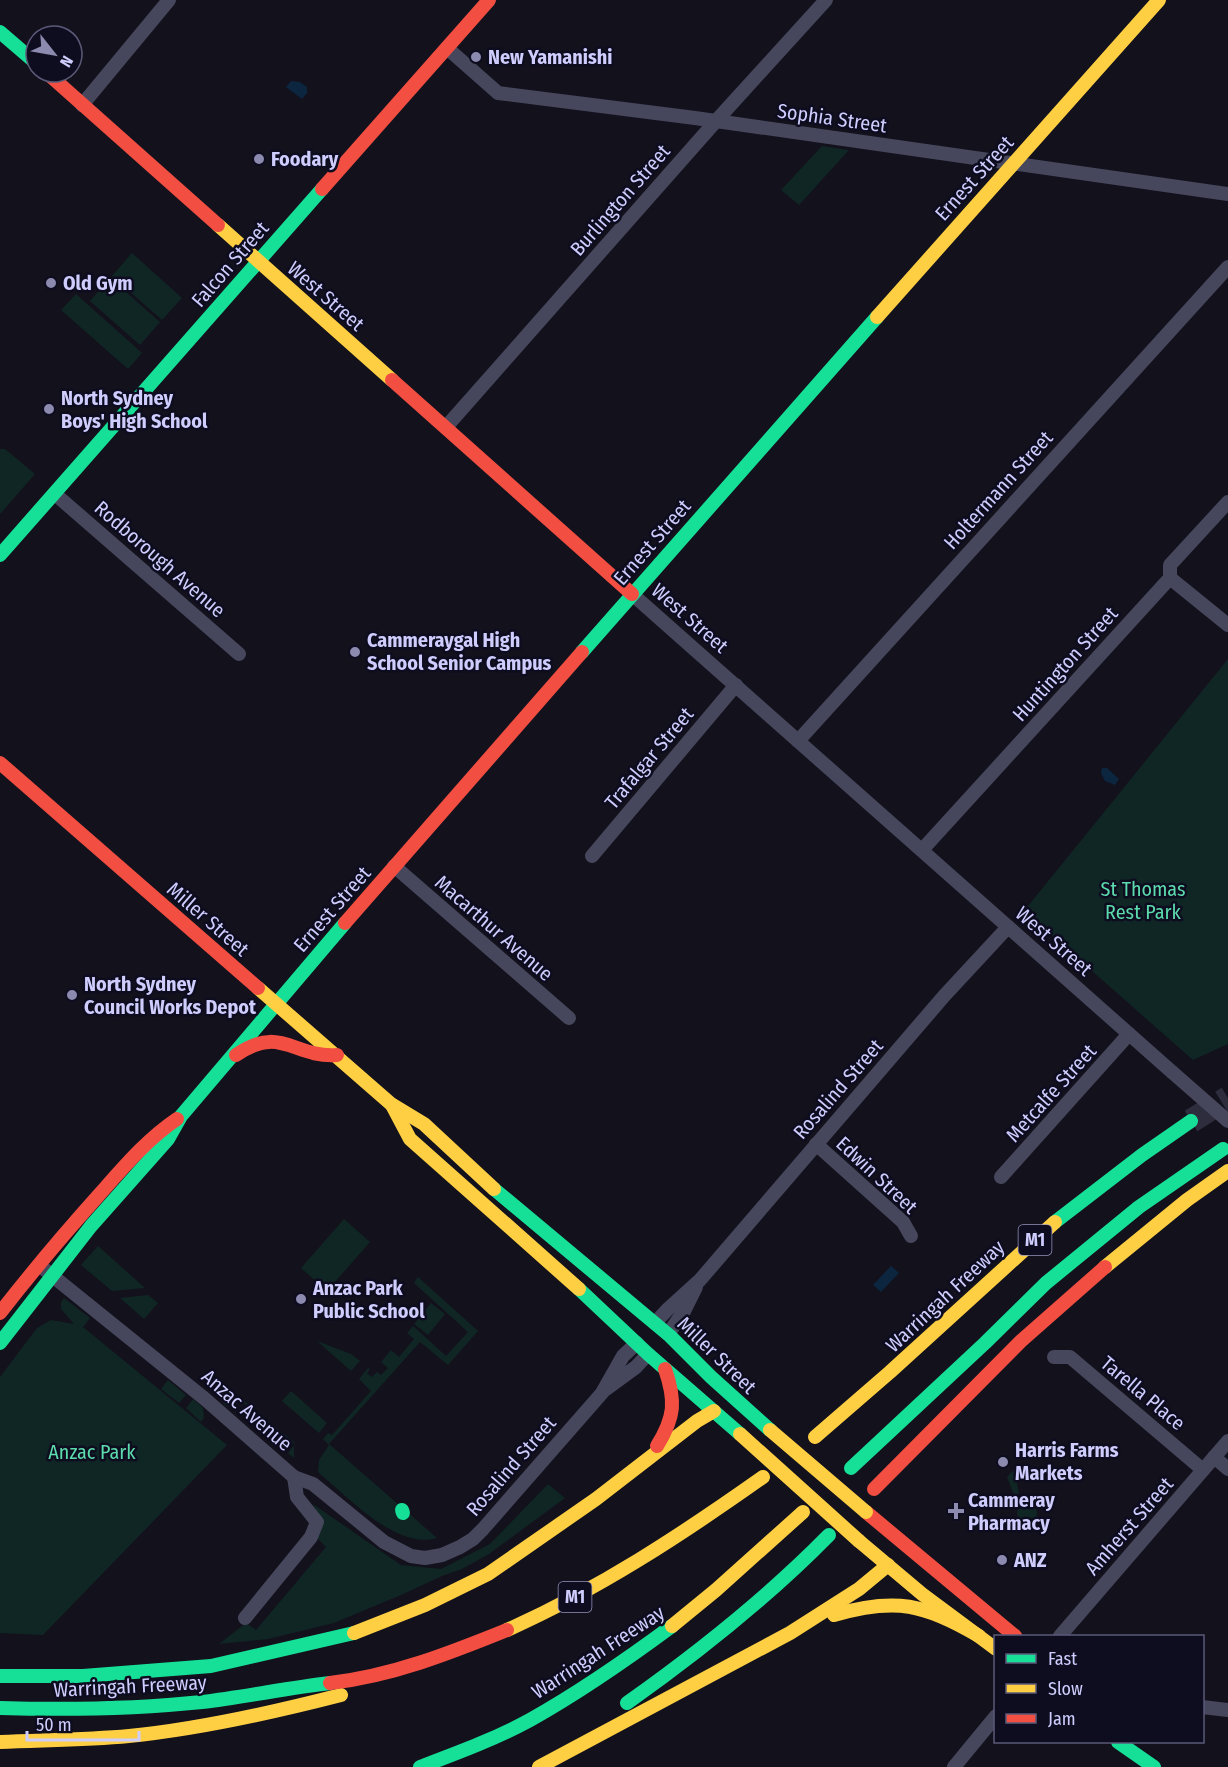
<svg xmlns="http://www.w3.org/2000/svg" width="1228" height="1767" viewBox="0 0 1228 1767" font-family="'Fira Sans Condensed',sans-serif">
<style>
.green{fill:#102625}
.water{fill:#0d2640}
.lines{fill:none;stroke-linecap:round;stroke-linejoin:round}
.highway-tunnel{stroke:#2e2d3e;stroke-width:24;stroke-dasharray:24 12;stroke-linecap:butt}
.street{stroke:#46475c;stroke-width:14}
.fast{stroke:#16e098;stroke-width:14}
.slow{stroke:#ffcf43;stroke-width:14}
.jam{stroke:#f24e42;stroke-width:14}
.street-bridge{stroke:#46475c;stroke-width:14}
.slow-bridge{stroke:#ffcf43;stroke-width:14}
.poi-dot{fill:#8c8baf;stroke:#0e0d20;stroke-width:2}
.labels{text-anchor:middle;stroke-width:5;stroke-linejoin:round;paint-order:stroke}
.shield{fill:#0e0d20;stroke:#9493bb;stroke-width:1.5}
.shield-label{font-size:18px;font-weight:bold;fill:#cecdfe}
.poi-label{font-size:20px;font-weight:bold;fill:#cecdfe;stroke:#0e0d20;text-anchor:start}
.street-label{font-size:20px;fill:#cecdfe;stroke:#0e0d20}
.park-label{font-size:20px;fill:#5cdbad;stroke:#0e0d20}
</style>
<rect width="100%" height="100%" fill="#12111c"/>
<g class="green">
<path d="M822 146 849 150 799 205 781 190Z"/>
<path d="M132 253 182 298 162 320 112 276Z"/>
<path d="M110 278 160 322 140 345 90 301Z"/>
<path d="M76 294 142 353 128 369 61 310Z"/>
<path d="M0 449H5L35 474 0 514Z"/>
<path d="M1228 659V1044L1193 1060 1024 911Z"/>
<path d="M344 1219 370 1242 327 1291 301 1268Z"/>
<path d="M98 1246 145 1288 112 1291 81 1265Z"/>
<path d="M418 1277 478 1331 448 1365 420 1342 329 1444 437 1538C396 1550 348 1497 318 1472L319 1460 329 1445 323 1439 328 1433 332 1435 371 1391 359 1379 368 1368 370 1369 367 1373 372 1377 377 1372 381 1375 388 1368 381 1362 391 1350 399 1357 414 1339 407 1333 413 1326 446 1356 468 1332 414 1283Z"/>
<path d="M148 1295 158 1303 144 1319 120 1298Z"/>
<path d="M64 1298 90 1318 83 1327 227 1445 43 1635 0 1633V1377L37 1328 51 1320 74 1324 61 1309V1302Z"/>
<path d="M431 1303 445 1314 428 1335 414 1324Z"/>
<path d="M317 1341 351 1354 360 1361 351 1371Z"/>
<path d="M168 1380 186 1395 179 1403 161 1389Z"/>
<path d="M291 1391 327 1423 319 1433 282 1401Z"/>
<path d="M238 1396 294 1442V1458L288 1453 295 1444 240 1400 236 1397 227 1407 222 1402 232 1397Z"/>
<path d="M193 1399 203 1408 204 1418 201 1422 186 1408Z"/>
<path d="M1014 1470 1019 1493 1015 1498 1007 1477Z"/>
<path d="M548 1484 565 1498 489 1554 462 1569 442 1576 401 1595 334 1623 268 1639 219 1644 246 1623 256 1630 326 1547 317 1538 322 1522 313 1504 401 1565 441 1569 490 1544Z"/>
<circle cx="1027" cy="1513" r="10"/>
</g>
<g class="water">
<path d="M291 81 300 82 307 87V93L302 99 286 87Z"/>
<path d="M1102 768H1107L1119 779 1115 785 1105 781 1101 773Z"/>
<path d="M891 1266 899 1273 881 1292 873 1285Z"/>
</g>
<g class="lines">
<path class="highway-tunnel" d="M1191 1121 1228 1098"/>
<g class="street">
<path d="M447 48 498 93 695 118 1228 194"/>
<path d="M82 105 169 0"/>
<path d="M446 427 716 121 826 0"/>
<path d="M55 494 239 654"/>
<path d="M1170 578 1228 625"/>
<path d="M632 594 1172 1072"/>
<path d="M798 741 1228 267"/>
<path d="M922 850 1170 578V565L1228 502"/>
<path d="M592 856 736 685"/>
<path d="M394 866 569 1018"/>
<path d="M816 1144 903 1222 911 1236"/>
<path d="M1001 1177 1129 1034"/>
<path d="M44 1269 205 1399 294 1477 313 1484 384 1542 411 1556 425 1558 442 1555 460 1547 473 1539 483 1529 602 1393 623 1356 637 1343"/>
<path d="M655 1323 667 1310 700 1280 944 996 1008 927"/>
<path d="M668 1334 684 1311 696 1287"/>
<path d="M1054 1357H1070L1203 1470"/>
<path d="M606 1389 636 1367 648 1354"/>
<path d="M1214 1457 1228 1469"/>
<path d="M245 1618 311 1537 317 1522 297 1497 294 1477"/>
<path d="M1060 1636 1228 1441"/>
<path d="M1202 1707 1228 1710"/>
<path d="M954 1767 996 1716"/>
</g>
<g class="fast">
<path d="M0 32 36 63"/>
<path d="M0 555 322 189"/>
<path d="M582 652 877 317"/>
<path d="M494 1189 670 1336 711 1377 770 1430"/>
<path d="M1055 1222 1142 1155 1191 1121"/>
<path d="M579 1289 648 1354 740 1434"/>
<path d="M0 1343 91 1226 168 1139 181 1116 345 923"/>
<path d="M851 1468 985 1343 1046 1283 1139 1207 1223 1149"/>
<path d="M402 1510 403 1513"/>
<path d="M0 1676H83L211 1666 354 1633"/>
<path d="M627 1703C699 1652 767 1598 829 1535"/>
<path d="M0 1708C68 1710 135 1709 202 1702 245 1697 287 1688 330 1683"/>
<path d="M1118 1742 1154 1767"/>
<path d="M420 1767C457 1753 495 1739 530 1720 580 1692 626 1660 672 1626"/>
</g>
<g class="slow">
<path d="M218 225 392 380"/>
<path d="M877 317 1159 0"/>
<path d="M258 988 391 1104 424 1124 494 1189"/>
<path d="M392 1105 410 1139 579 1289"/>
<path d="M1105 1267 1187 1200 1228 1171"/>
<path d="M815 1437 890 1372 1055 1222"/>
<path d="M859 1541 922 1594 996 1649"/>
<path d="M834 1615C895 1597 925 1604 979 1636"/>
<path d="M672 1626 716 1590 803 1512"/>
<path d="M507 1630C599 1589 681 1535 763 1477"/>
<path d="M354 1633 425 1605 488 1574 596 1499 697 1421 714 1411"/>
<path d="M0 1742C43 1740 86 1740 129 1736 200 1729 271 1713 341 1695"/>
<path d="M539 1767 790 1633 859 1589 888 1565"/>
</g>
<g class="jam">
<path d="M46 72 218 225"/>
<path d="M322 189 489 0"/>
<path d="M392 380 632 594"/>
<path d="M0 763 258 988"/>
<path d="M345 923 582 652"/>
<path d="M236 1055C281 1024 293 1058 337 1055"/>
<path d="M0 1313C31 1273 64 1234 98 1196 123 1168 146 1140 177 1119"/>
<path d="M657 1446C675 1417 676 1401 665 1369"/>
<path d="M874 1489 1021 1341 1105 1267"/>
<path d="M866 1512 1015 1636"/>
<path d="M330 1683C392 1676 450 1653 507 1630"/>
</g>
<path class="street-bridge" d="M1172 1072 1228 1121"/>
<g class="slow-bridge">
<path d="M770 1430 866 1512"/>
<path d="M740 1434 859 1541"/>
</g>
</g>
<g class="poi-dot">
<circle cx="476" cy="57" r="6"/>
<circle cx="259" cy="159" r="6"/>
<circle cx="51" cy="283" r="6"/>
<circle cx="49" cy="409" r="6"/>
<circle cx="355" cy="652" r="6"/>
<circle cx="72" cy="995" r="6"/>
<circle cx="301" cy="1299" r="6"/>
<circle cx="1003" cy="1462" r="6"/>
<path d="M953 1502h6v6h6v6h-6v6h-6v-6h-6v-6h6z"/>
<circle cx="1002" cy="1560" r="6"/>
</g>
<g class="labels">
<g class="shield">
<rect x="1018.5" y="1225" width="33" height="30" rx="4.5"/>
<rect x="558.5" y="1582" width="33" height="30" rx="4.5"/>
</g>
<g class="shield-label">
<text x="1035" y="1246">M1</text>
<text x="575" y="1603">M1</text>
</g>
<g class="poi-label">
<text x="488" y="64">New Yamanishi</text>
<text x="271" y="166">Foodary</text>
<text x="63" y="290">Old Gym</text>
<text x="61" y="405">North Sydney<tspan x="61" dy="23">Boys' High School</tspan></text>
<text x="367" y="647">Cammeraygal High<tspan x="367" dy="23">School Senior Campus</tspan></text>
<text x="84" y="991">North Sydney<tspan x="84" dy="23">Council Works Depot</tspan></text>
<text x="313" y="1295">Anzac Park<tspan x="313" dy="23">Public School</tspan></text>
<text x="1015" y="1457">Harris Farms<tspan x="1015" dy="23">Markets</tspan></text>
<text x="968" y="1507">Cammeray<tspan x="968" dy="23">Pharmacy</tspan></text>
<text x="1014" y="1567">ANZ</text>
</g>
<g class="street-label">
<text transform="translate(832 118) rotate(8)" y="7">Sophia Street</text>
<text transform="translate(974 178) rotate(-48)" y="7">Ernest Street</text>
<text transform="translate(620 200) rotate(-49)" y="7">Burlington Street</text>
<text transform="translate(230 264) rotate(-49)" y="7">Falcon Street</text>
<text transform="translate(326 296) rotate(41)" y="7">West Street</text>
<text transform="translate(998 490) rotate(-48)" y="7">Holtermann Street</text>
<text transform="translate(652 542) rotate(-49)" y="7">Ernest Street</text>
<text transform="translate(160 559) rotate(41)" y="7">Rodborough Avenue</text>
<text transform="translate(690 618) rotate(41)" y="7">West Street</text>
<text transform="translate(1065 664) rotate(-48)" y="7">Huntington Street</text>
<text transform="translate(649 758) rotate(-50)" y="7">Trafalgar Street</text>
<text transform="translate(332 909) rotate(-49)" y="7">Ernest Street</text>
<text transform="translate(208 919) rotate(41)" y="7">Miller Street</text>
<text transform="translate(494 928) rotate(41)" y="7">Macarthur Avenue</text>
<text transform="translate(1054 941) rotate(41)" y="7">West Street</text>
<text transform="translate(838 1089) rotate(-49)" y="7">Rosalind Street</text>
<text transform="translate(1051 1093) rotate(-48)" y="7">Metcalfe Street</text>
<text transform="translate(877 1175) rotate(43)" y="7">Edwin Street</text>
<text transform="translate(945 1296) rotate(-43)" y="7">Warringah Freeway</text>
<text transform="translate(717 1355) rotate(44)" y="7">Miller Street</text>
<text transform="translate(1143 1393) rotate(40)" y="7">Tarella Place</text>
<text transform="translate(247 1410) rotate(41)" y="7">Anzac Avenue</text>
<text transform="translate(511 1466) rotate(-49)" y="7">Rosalind Street</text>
<text transform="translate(1129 1526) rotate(-49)" y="7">Amherst Street</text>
<text transform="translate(598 1652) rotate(-33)" y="7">Warringah Freeway</text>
<text transform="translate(130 1686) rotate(-3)" y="7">Warringah Freeway</text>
</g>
<g class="park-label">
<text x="1143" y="896">St Thomas<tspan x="1143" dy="23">Rest Park</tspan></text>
<text x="92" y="1459">Anzac Park</text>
</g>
</g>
<rect x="994" y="1635" width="210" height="108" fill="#0e0d20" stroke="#5b5a79" stroke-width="1.5"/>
<rect x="1006" y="1654" width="30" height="9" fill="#16e098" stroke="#5b5a79" stroke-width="1.5"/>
<text x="1048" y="1665" font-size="18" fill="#cecdfe">Fast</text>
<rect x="1006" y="1684" width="30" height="9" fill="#ffcf43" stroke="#5b5a79" stroke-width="1.5"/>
<text x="1048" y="1695" font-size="18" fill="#cecdfe">Slow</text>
<rect x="1006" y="1714" width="30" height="9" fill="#f24e42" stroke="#5b5a79" stroke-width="1.5"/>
<text x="1048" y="1725" font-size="18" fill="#cecdfe">Jam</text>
<g transform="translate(54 54) rotate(121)"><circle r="28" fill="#0e0d20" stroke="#5b5a79" stroke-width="1.5"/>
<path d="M0-4.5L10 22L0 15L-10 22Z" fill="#8c8baf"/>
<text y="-9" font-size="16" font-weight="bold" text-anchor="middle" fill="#cecdfe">N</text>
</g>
<path d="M27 1731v9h112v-9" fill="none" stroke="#cecdfe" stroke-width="3"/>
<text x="36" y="1731" font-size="18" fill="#cecdfe" stroke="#0e0d20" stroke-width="4.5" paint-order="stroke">50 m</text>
</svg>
